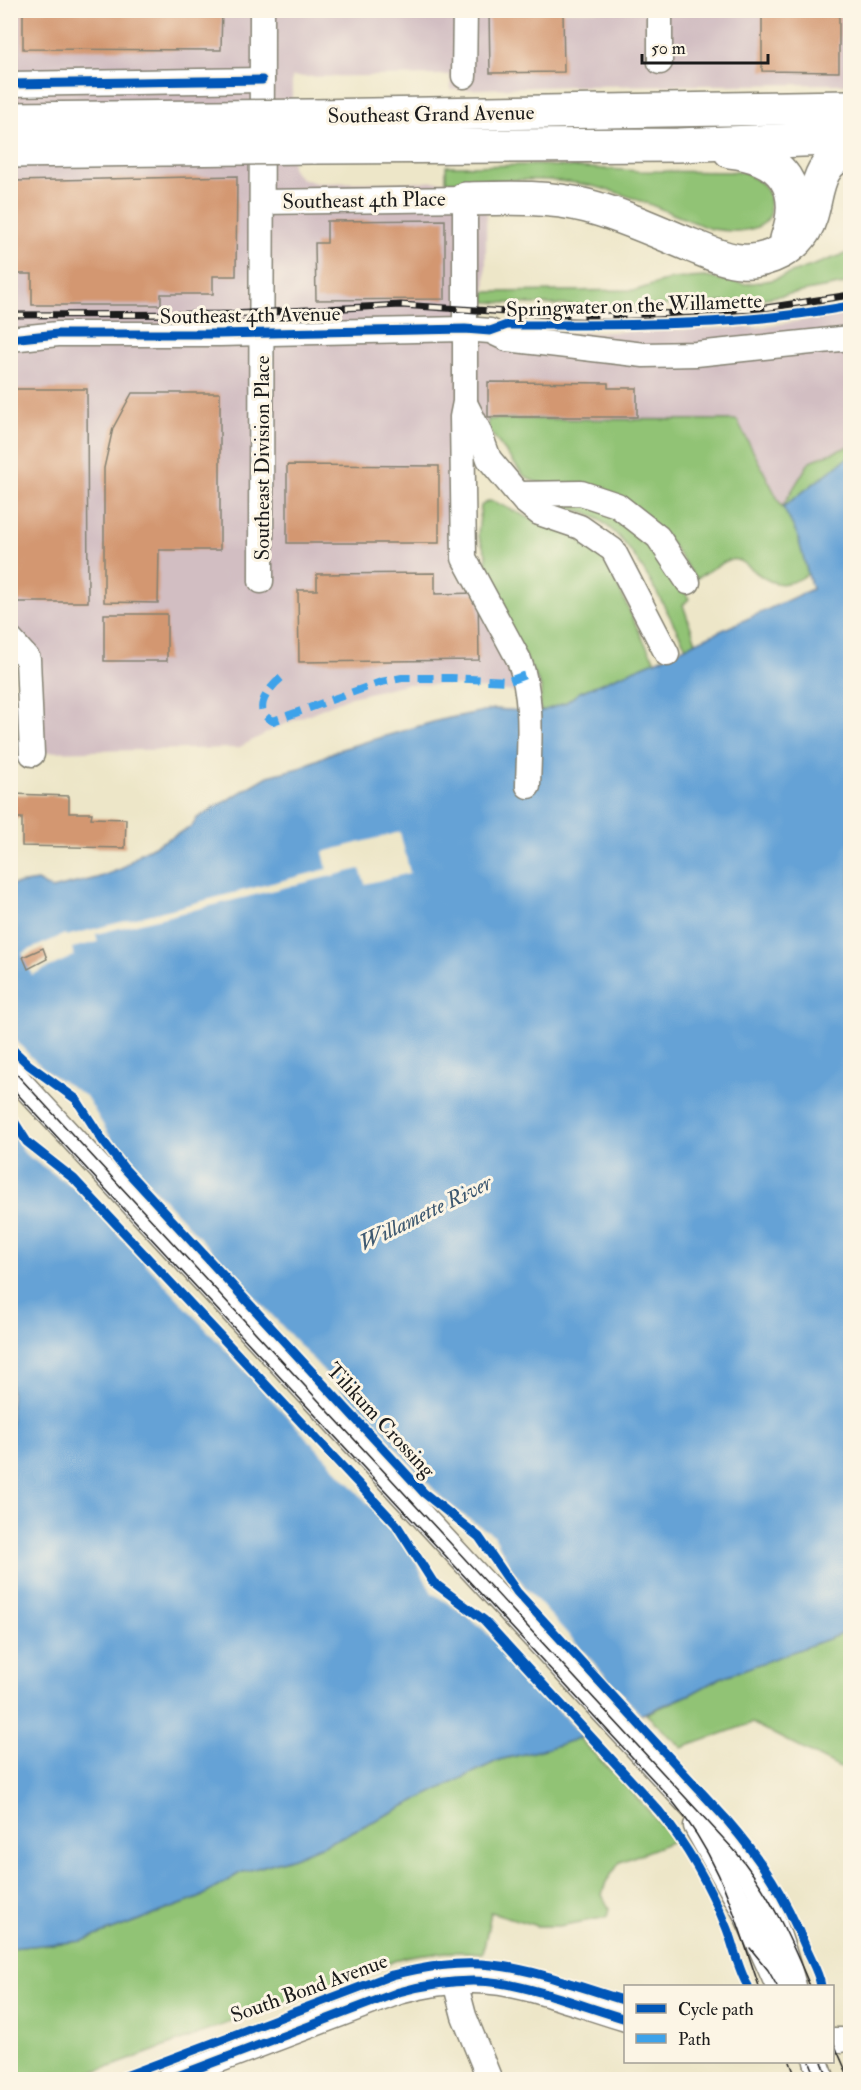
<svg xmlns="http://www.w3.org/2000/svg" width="861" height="2090" viewBox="0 0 861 2090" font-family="'IM FELL Double Pica',serif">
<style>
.industrial{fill:#d2bec2}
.green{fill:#91c374;stroke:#567048;stroke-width:1.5}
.water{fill:#65a2d6;stroke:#405f79;stroke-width:1.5}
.pier{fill:#ede6c8}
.building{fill:#d39771}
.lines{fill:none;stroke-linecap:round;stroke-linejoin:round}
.minor-casing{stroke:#848172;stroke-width:27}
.highway-casing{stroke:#848172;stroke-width:36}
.minor{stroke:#fff;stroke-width:24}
.highway{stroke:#fff;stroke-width:33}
.tram{stroke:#1c1c1c;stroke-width:1.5}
.rail-casing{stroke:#1c1c1c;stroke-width:7}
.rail{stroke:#fcf5e5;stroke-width:4.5;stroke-dasharray:14;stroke-linecap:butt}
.highway-bridge-casing{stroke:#848172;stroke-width:36;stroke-linecap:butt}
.highway-bridge{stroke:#fff;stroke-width:33}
.quiet{stroke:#3da2ea;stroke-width:8;stroke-dasharray:15 8;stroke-linecap:butt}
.cycleway-casing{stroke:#fcf5e5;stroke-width:13}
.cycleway{stroke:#0057b8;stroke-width:9}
.labels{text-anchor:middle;stroke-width:6;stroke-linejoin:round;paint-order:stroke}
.street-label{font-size:21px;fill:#1c1c1c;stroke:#fcf5e5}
.water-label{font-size:22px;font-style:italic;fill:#3d5870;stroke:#fcf5e5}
</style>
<rect width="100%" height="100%" fill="#fcf5e5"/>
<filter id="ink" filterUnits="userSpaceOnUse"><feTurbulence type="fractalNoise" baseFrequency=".0167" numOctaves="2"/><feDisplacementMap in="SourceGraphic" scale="12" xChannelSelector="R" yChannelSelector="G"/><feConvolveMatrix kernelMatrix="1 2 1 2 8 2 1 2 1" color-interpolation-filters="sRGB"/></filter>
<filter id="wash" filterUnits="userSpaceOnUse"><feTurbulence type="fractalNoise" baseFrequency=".008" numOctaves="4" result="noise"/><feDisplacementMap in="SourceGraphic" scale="24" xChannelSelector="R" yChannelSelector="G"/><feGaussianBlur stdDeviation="1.35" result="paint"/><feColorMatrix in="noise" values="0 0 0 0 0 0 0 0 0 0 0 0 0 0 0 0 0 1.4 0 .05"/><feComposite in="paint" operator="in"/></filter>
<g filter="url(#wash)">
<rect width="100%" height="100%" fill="#ede6c8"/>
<path class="industrial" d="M11 11H850V84L567 86 451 90 450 75 292 77V168L300 178 316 183 487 181 485 333 545 334 760 327 850 313V479L823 455 810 461 783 507 488 429H469L471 552 541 687 533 693 491 690 450 685 406 684 347 698 276 728 238 748 43 752 38 678 11 625Z"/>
<g class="green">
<path d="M541 165 640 171 744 172 762 183 769 193 770 215C761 234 731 232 712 229 701 226 689 220 678 216 649 204 619 191 587 185 541 176 493 181 446 181V166Z"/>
<path d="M850 252V283C822 288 793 294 765 298 672 310 579 306 485 302V292L637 290 671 279 705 277 746 284 772 280Z"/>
<path d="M488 419 737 420 782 507 810 461 850 446V456L783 507 797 534 808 574C764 604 752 554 729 560 718 564 706 573 696 579L666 536 546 484 533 481 523 475 488 429Z"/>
<path d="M568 500 615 512 657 545 689 599 683 605 696 642 686 647C662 604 633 534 587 513 576 508 567 511 556 507V504Z"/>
<path d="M488 501 495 502 542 524 557 526 605 558 642 638 655 661 580 692 565 703 540 712 541 687 483 576 487 556 478 535 481 506Z"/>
<path d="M850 1631V1764L840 1768 752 1723 682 1748 646 1714 691 1694 720 1678Z"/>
<path d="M579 1738 642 1803 674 1841 620 1862 606 1882 602 1895 609 1908 607 1917 559 1926H537L491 1912 483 1953C456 1951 432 1952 405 1957L113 2066 65 2079 11 2080V1948L82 1941 199 1898 240 1873 294 1857 337 1839 499 1760 549 1748Z"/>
</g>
<path class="water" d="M850 456V1631L720 1678 691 1694 606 1729 549 1748 499 1760 337 1839 294 1857 240 1873 199 1898 82 1941 11 1948V885L37 881 51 889 97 878 121 869 141 853 191 827 197 818 268 776 299 768 338 750 440 720 494 709 540 712 565 703 580 692 655 661 812 589 797 534 783 507Z"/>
<g class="pier">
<path d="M400 832 410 873 365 884 360 869 96 934 98 942 72 948 74 956 32 975 22 953 65 934 66 936 74 934 327 869 323 852Z"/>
<path d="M11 1035 33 1059 51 1074 86 1096 118 1150 442 1498 463 1515 494 1535 512 1569 526 1588 644 1718 585 1739 484 1630 464 1614 432 1593 414 1559 400 1538 77 1190 25 1154 10 1129Z"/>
</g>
<g id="blocks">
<g class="building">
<path d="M23 10H222L221 50 23 49Z"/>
<path d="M489 10H563L564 72 490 73Z"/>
<path d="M762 10H839V72L762 71Z"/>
<path d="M237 176 236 276H213V294H161V305H32V274H14V181Z"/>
<path d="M445 220V299L316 300 315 243H327V221Z"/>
<path d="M488 382 608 383V388H637V417H488Z"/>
<path d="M13 389H87L88 602H13V467H10V454H13Z"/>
<path d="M132 393H220V550H159L158 603 104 602V468L113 428Z"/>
<path d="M287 465 439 466V543H287Z"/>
<path d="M435 573V594L478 593 479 660 299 662 298 590H317V574Z"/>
<rect x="104" y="614" width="63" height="47"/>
<path d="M12 794 69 796V813H92L91 818 126 819 125 848 22 846V818H11Z"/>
<path d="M43 948 47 959 28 969 23 957Z"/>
</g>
</g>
</g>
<g filter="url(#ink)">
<use href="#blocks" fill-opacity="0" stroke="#848172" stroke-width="1.5"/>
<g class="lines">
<defs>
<g id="minor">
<path d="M660 10V62"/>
<path d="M464 76 465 10"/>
<path d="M10 84 262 80"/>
<path d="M262 202 465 199V402L462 417 464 558 519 660C534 700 529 744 528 786"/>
<path d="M10 339 58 334H220L465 329 490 331 507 339 644 355 696 354 850 338"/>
<path d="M466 405 478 429 489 459 524 501 539 513 580 527 613 550 667 654"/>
<path d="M518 494 581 493 617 505 658 537 688 582"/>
<path d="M261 581 262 10"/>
<path d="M10 639 28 659 32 754"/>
<path d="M10 1071 740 1859C770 1902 780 1936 794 1986"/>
<path d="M696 1826 745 1913 778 1986"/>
<path d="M455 1982 464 2016 490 2080"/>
<path d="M832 2040H841"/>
<path d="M816 2062 823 2080"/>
<path d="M167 2080 399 1992C432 1983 466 1978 500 1983 543 1990 585 2007 626 2019"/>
</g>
<g id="highway">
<path d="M313 116 850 107"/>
<path d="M313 147 678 145 850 138"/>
<path d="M730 151C783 157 805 187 787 239"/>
<path d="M465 199C506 198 547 196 587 206 622 215 656 231 690 245 706 251 723 260 741 261 752 262 762 260 772 256 837 230 794 172 850 150"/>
</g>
</defs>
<use href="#minor" class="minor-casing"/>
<use href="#highway" class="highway-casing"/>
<use href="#minor" class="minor"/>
<use href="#highway" class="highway"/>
<g class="tram">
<path d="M10 1067 735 1851C769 1891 790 1938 810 1986"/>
<path d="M10 1086 670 1798C721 1859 734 1914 759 1986"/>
<path d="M750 1948 768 1970 777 1986"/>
<path d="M832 2039 850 2080"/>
<path d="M790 2062 797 2080"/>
<path d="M810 2062 817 2080"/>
<path d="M822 2062 829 2080"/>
</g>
<defs>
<path id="rail" d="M10 315 232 314 401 305 552 315 617 316 759 309 850 295"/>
</defs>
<use href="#rail" class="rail-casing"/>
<use href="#rail" class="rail"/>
<defs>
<g id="highway-bridge">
<path d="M10 119 313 116"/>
<path d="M10 151 313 147"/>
</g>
</defs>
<use href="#highway-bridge" class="highway-bridge-casing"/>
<use href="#highway-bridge" class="highway-bridge"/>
<path class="quiet" d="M281 678C269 688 250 711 273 721L381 682 402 678H451L509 681 525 675"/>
<defs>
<g id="cycleway">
<path d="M10 84 262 80"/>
<path d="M10 339 58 334H220L465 329 490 331 507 325C623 325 735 327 850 306"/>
<path d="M10 1047 29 1065 76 1099 103 1141 123 1167 424 1493 479 1537 517 1592 726 1819C763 1862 784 1895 806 1948 811 1960 819 1973 821 1986"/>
<path d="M10 1115 27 1142 74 1179 396 1524 433 1582 484 1620 659 1811C689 1848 710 1886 727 1929 734 1947 738 1970 748 1986"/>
<path d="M115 2080 392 1975C425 1967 458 1961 492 1965 538 1970 582 1988 626 2001"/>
<path d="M167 2080 399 1992C432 1983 466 1978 500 1983 543 1990 585 2007 626 2019"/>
</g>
</defs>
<use href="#cycleway" class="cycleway-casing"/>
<use href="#cycleway" class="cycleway"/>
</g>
</g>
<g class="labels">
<g class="street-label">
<text transform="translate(431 114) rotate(-1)" y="7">Southeast Grand Avenue</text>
<text transform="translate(364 200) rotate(-1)" y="7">Southeast 4th Place</text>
<text transform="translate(634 305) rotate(-2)" y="7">Springwater on the Willamette</text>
<text transform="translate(250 315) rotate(-1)" y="7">Southeast 4th Avenue</text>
<text transform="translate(262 458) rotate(-90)" y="7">Southeast Division Place</text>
<text transform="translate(381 1420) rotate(47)" y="7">Tilikum Crossing</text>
<text transform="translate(309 1988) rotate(-20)" y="7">South Bond Avenue</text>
</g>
<g class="water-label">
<text transform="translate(425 1212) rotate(-26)" y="8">Willamette River</text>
</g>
</g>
<rect width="861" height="2090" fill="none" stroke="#fcf5e5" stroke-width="36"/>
<rect x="624" y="1985" width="210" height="78" fill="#fcf5e5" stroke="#a29e95" stroke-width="1.5"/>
<rect x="636" y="2004" width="30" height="9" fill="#0057b8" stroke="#a29e95" stroke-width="1.5"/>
<text x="678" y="2015" font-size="18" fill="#1c1c1c">Cycle path</text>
<rect x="636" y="2034" width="30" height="9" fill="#3da2ea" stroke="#a29e95" stroke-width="1.5"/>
<text x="678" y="2045" font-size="18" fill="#1c1c1c">Path</text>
<path d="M642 54v9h126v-9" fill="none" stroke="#1c1c1c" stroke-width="3"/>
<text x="651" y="54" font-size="18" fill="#1c1c1c" stroke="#fcf5e5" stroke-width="4.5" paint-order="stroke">50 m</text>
</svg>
